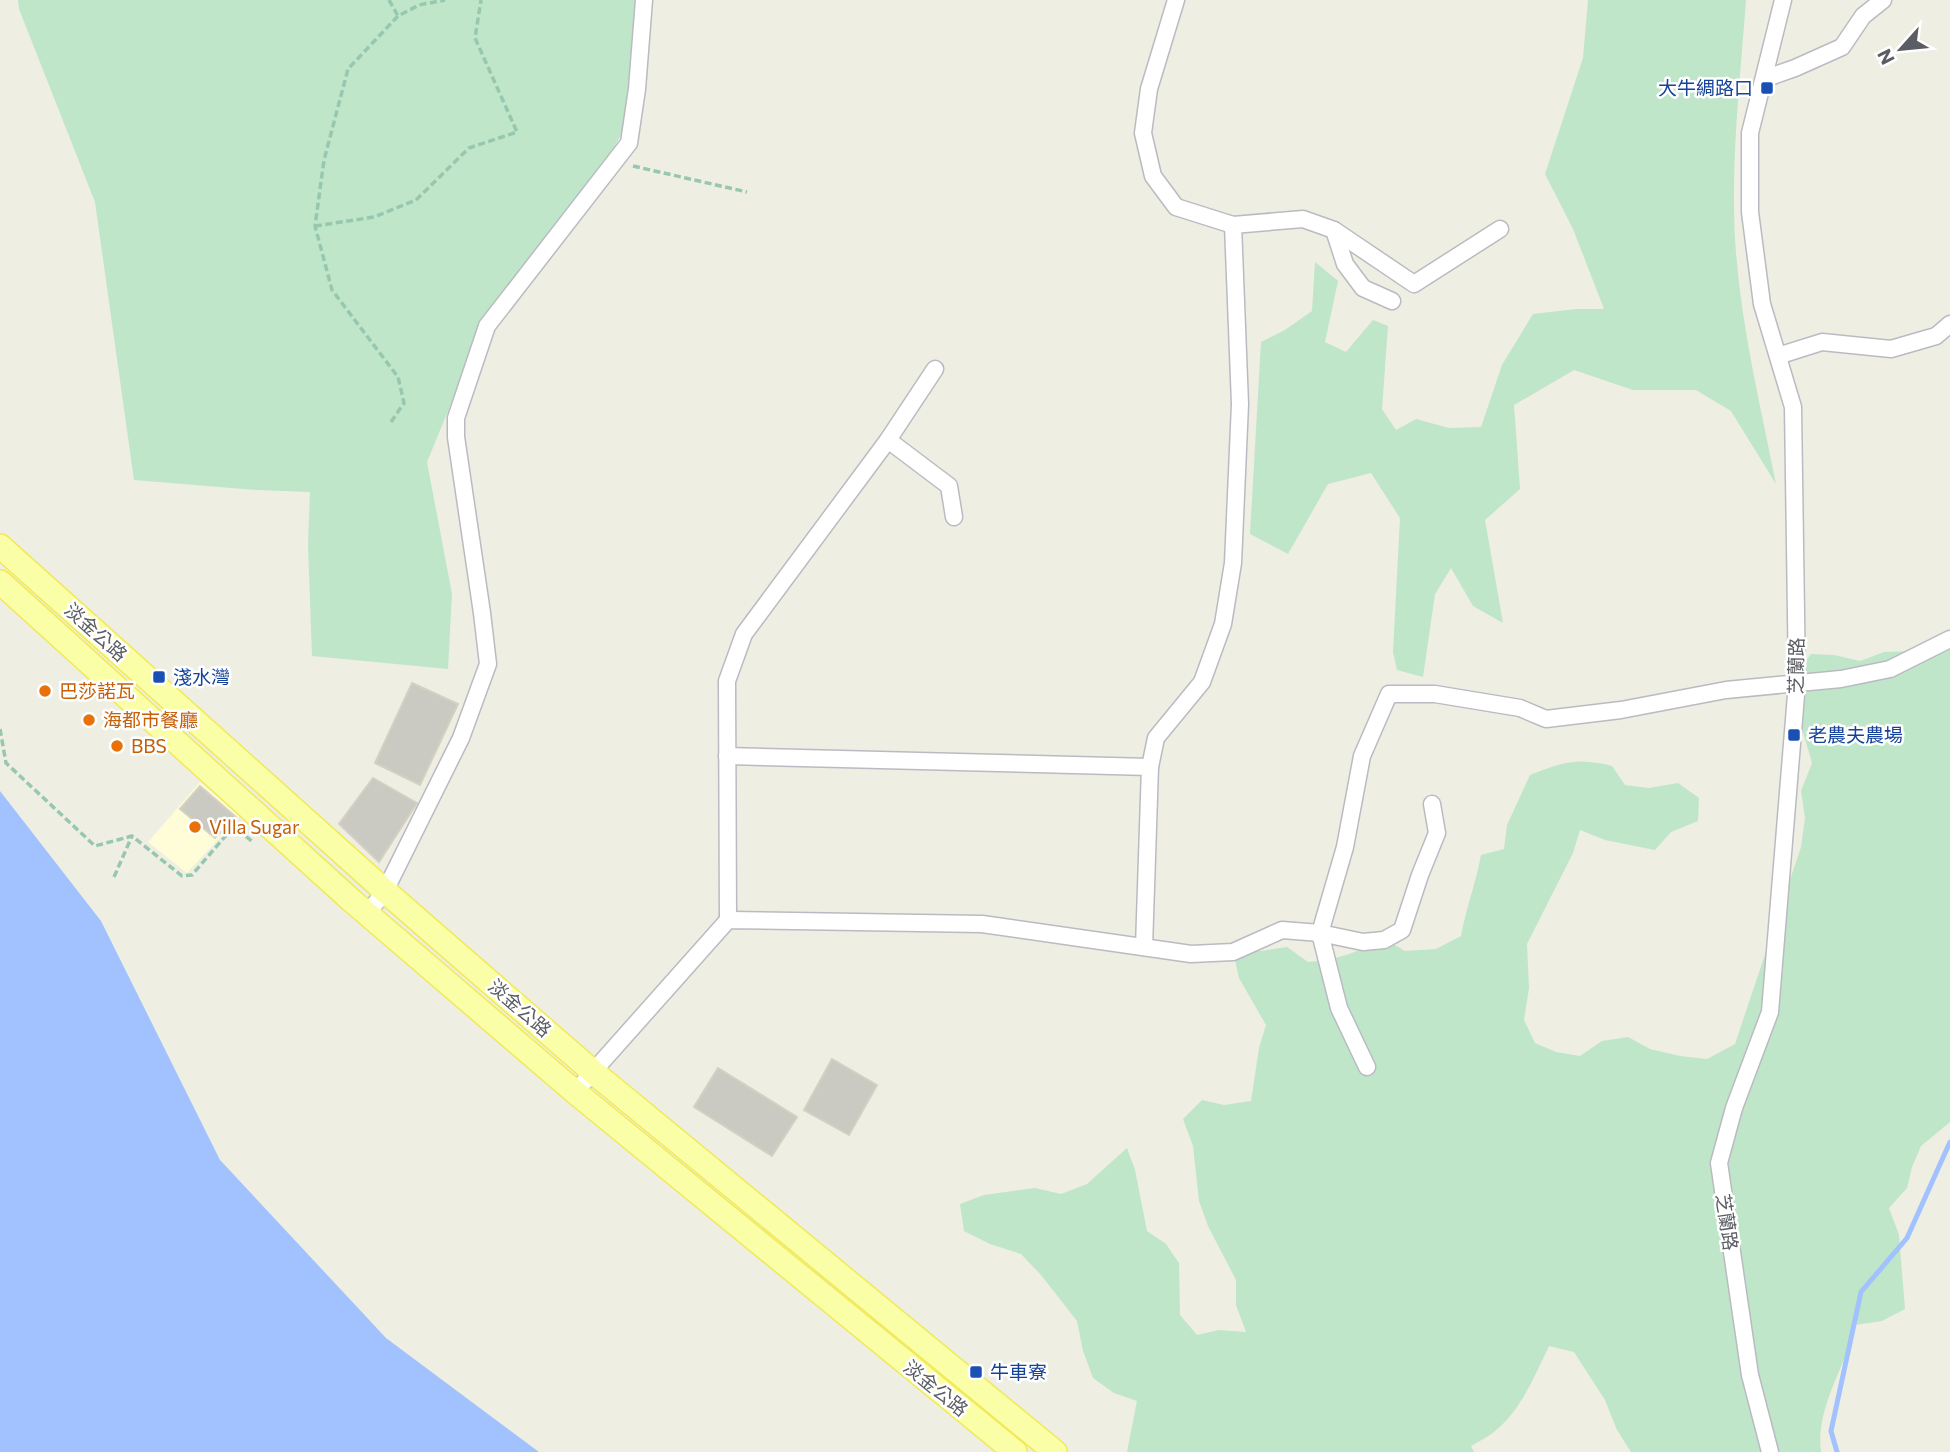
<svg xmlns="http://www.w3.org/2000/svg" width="1950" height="1452" viewBox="0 0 1950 1452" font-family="Commissioner,'Noto Sans TC',sans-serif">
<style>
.commercial{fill:#fefdd8}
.green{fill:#bfe6c8}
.water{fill:#a2c2ff}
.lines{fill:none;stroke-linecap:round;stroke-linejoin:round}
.stream{stroke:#a2c2ff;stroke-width:5}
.building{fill:#cbcac2;stroke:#d3d1c1;stroke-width:2}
.street-casing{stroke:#babbc2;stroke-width:19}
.primary-casing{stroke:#f2e958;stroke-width:26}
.path{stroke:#98c7b0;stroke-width:3.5;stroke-dasharray:7 3.5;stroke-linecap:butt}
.street{stroke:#fff;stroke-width:16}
.primary{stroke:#faffa7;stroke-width:23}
.transit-dot{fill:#1a4fb4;stroke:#fff;stroke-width:2.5}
.food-dot{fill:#e8710a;stroke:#fff;stroke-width:2.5}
.labels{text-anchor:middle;stroke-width:5;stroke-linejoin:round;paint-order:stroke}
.transit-label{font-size:19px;fill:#164399;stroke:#fff;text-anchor:start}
.street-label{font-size:19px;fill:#5b5d64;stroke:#fff}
.food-label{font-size:19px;fill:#c56008;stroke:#fff;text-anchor:start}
</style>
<rect width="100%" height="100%" fill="#eeeee3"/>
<path class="commercial" d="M200 782 240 816 187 873 148 842Z"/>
<g class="green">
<path d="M18 0H641L625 127 574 222 476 343 427 462 452 594 448 669 312 656 308 545 310 492 257 490 134 480 95 202 19 9Z"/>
<path d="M1588 0H1746C1741 69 1733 139 1734 209 1735 302 1758 393 1776 484L1731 411 1696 390H1633L1574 370 1514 405 1520 489 1485 520 1503 623 1473 606 1451 568 1435 594 1423 677 1397 670 1393 652 1400 518 1371 473 1328 484 1288 554 1250 534 1261 342 1285 330 1312 311 1315 262 1338 281 1325 342 1346 352 1373 320 1388 326 1382 409 1396 430 1416 419 1449 428 1481 427 1502 365 1533 314 1576 309H1604L1573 229 1545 174 1583 58Z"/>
<path d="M1950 641V1122L1921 1146 1912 1167 1907 1188 1889 1208 1899 1235 1905 1309 1882 1321 1855 1325C1846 1368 1815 1407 1821 1452H1631L1617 1430 1605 1400 1574 1352 1549 1346C1535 1375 1521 1410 1495 1431 1488 1437 1479 1441 1471 1446L1474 1452H1127L1137 1401 1114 1393 1093 1378 1083 1351 1077 1321 1041 1275 1021 1254 990 1244 964 1231 960 1204 984 1195 1035 1188 1061 1194 1087 1184 1127 1148 1135 1170 1147 1231 1166 1244 1179 1263 1180 1315 1197 1335 1219 1330 1246 1332 1236 1305V1280L1208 1226 1199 1201 1193 1146 1183 1119 1202 1100 1224 1105 1251 1101 1259 1048 1266 1025 1239 978 1232 946 1261 951 1287 947 1308 962C1338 959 1357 954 1382 937L1405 951 1436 949 1461 936C1466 908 1476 883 1481 855L1504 849 1507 825 1530 775C1564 762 1576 757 1612 766L1625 785 1649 788 1678 783 1699 798 1698 821 1671 832 1655 850 1605 840 1580 830 1573 853 1527 944 1529 988 1524 1020 1535 1043 1556 1052 1580 1056 1602 1041 1628 1037 1650 1049 1680 1056 1707 1059 1735 1044 1801 847 1805 818 1801 791 1812 763 1803 732 1789 704 1794 676 1811 654 1834 655 1860 661 1884 652 1912 651Z"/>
</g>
<path class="water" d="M0 791 101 921 220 1160 386 1338 539 1452H0Z"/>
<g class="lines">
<path class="stream" d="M1837 1452 1831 1431 1861 1292 1907 1238 1950 1142"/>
</g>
<g class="building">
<path d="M412 683 458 704 420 785 375 763Z"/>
<path d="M373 778 417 803 379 862 339 824Z"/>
<path d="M200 786 236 817 215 838 180 809Z"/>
<path d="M832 1059 877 1085 849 1135 804 1110Z"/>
<path d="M718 1068 797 1117 772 1156 694 1107Z"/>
</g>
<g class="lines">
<defs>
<g id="street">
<path d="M1176 0 1149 89 1143 133 1153 176 1176 207 1233 225"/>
<path d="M1764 79 1795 68 1842 47 1863 16 1883 0"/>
<path d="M1334 230 1345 264 1363 288 1392 301"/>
<path d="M1778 356 1822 342 1891 349 1936 336 1950 324"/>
<path d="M888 440 949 486 954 517"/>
<path d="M727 756 1150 767"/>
<path d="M367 914 385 891 461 738 488 664 482 613 456 437V418L487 326 629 143 637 89 644 0"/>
<path d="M728 920 727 681 744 634 888 440 935 369"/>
<path d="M1144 947 1150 767 1156 738 1202 682 1223 624 1233 563 1240 404 1233 225 1303 219 1334 230 1414 284 1500 229"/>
<path d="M1367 1067 1339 1008 1320 933 1345 847 1362 756 1389 694H1435L1520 708 1546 719 1621 710 1726 690 1841 679 1890 669 1950 639"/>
<path d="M575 1092 728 920 982 924 1191 954 1233 952 1282 930 1320 933 1363 942 1384 940 1402 930 1420 875 1437 833 1432 804"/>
<path d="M1770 1452 1750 1375 1719 1163 1734 1108 1770 1012 1797 683 1793 407 1762 304 1750 212V133L1783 0"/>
</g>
<g id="primary">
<path d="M0 546 385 891 592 1071 1055 1452"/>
<path d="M0 582 351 900 575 1092 1015 1452"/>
</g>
</defs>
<use href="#street" class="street-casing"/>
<use href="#primary" class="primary-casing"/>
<g class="path">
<path d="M389 0 398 16"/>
<path d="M633 166 747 192"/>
<path d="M315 226 374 217 416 200 469 148 517 132 475 38 481 0"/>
<path d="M391 422 404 403 398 377 332 290 315 226 324 160 348 69 398 16 419 5 445 0"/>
<path d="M0 729 6 763 95 846 132 836 182 876 192 875 228 833 236 828 254 843"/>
<path d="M114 877 132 836"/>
</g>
<use href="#street" class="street"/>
<use href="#primary" class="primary"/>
</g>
<g class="transit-dot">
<rect x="1760" y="81" width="14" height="14" rx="3.5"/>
<rect x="152" y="670" width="14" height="14" rx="3.5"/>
<rect x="1787" y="728" width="14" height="14" rx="3.5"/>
<rect x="969" y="1365" width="14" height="14" rx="3.5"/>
</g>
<g class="food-dot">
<circle cx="45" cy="691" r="7"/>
<circle cx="89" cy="720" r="7"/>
<circle cx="117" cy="746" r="7"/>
<circle cx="195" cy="827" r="7"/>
</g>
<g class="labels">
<g class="transit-label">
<text x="1753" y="95" text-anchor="end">大牛綢路口</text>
<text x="173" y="684">淺水灣</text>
<text x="1808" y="742">老農夫農場</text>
<text x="990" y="1379">牛車寮</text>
</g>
<g class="street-label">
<text transform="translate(96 632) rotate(42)" y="7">淡金公路</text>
<text transform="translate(1796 666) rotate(-89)" y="7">芝蘭路</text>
<text transform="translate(520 1008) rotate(41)" y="7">淡金公路</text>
<text transform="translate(1727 1222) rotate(82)" y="7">芝蘭路</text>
<text transform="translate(936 1388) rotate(39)" y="7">淡金公路</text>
</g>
<g class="food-label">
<text x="59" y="698">巴莎諾瓦</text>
<text x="103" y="727">海都市餐廳</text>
<text x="131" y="753">BBS</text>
<text x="209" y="834">Villa Sugar</text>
</g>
</g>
<g transform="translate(1901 49) rotate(243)" stroke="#ffffff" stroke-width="5" paint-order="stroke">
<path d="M0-5L12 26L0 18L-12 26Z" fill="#5b5d64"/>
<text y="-10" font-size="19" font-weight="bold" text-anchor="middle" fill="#5b5d64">N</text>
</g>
</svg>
